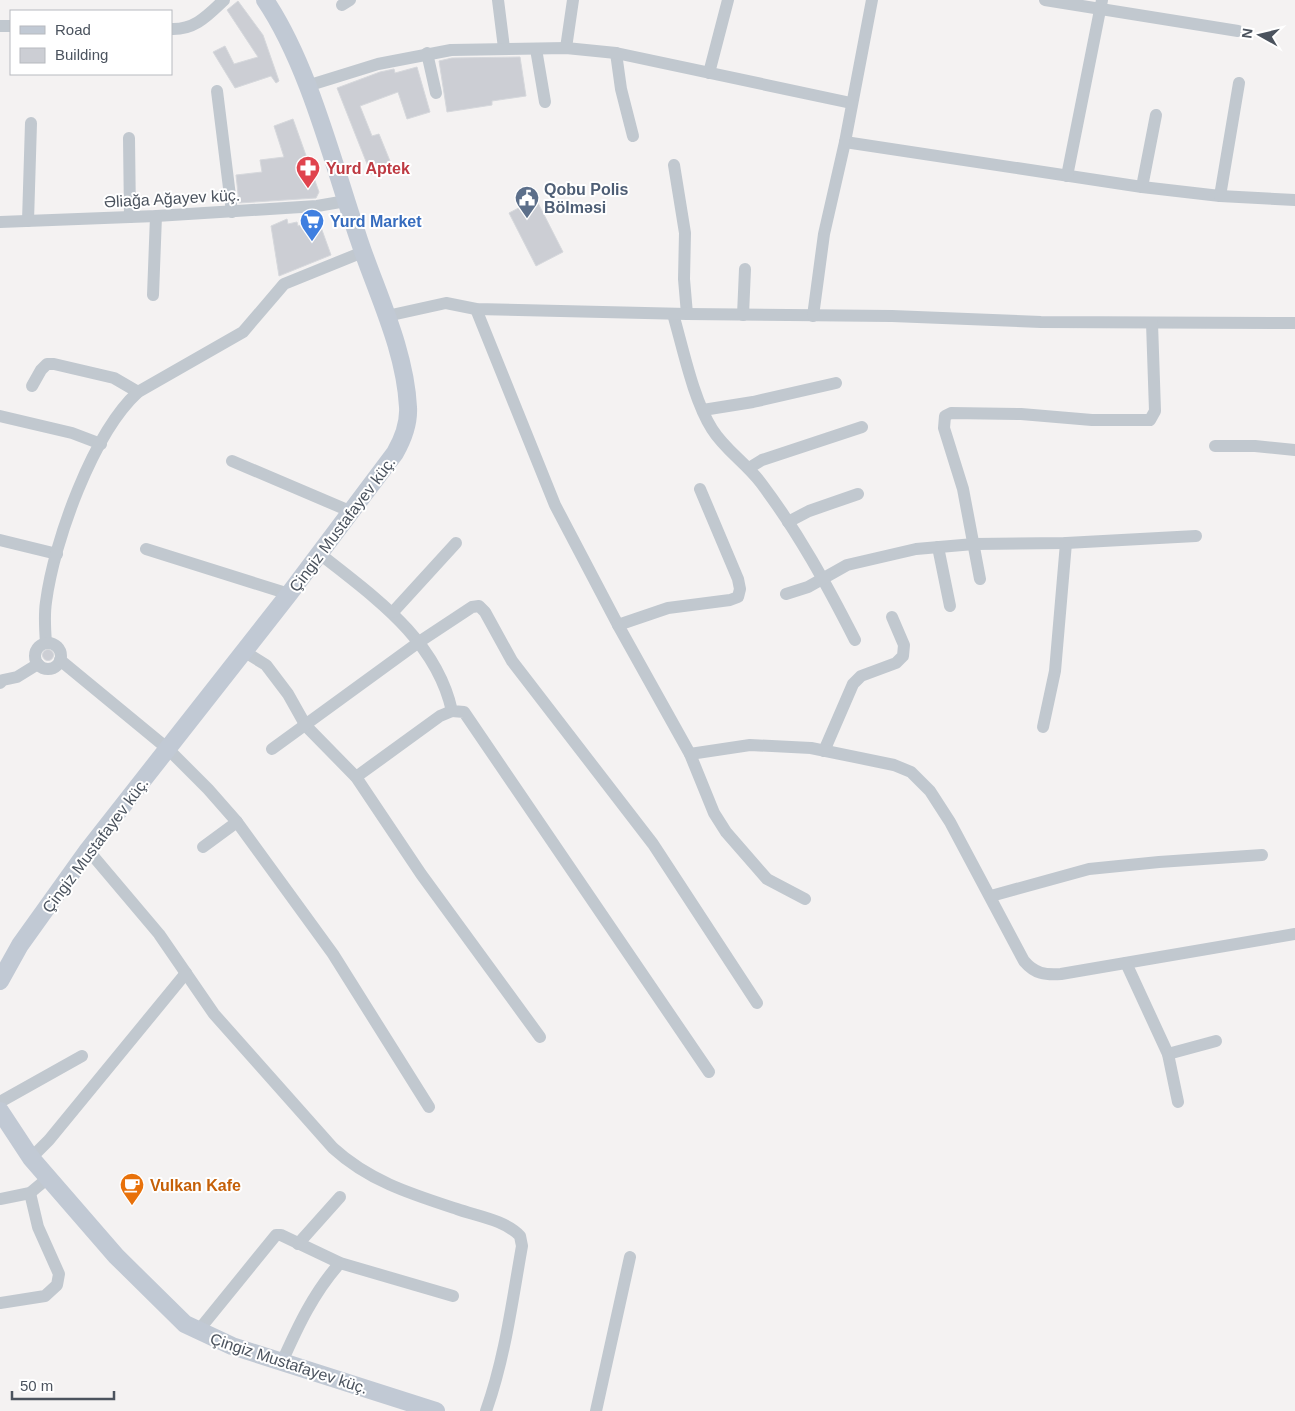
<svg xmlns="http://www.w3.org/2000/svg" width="1295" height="1411" viewBox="0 0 1295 1411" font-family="Arial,sans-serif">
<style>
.building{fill:#ccced4;stroke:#d6d8dc}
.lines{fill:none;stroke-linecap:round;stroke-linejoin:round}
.street{stroke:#c1c8cf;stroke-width:12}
.secondary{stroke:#c1c9d4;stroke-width:18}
.labels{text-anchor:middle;stroke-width:4;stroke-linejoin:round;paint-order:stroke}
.health-label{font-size:16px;font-weight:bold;fill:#be3a42;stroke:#fff;text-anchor:start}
.service-label{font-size:16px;font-weight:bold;fill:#4e5e75;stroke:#fff;text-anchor:start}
.street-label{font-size:16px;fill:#4b535e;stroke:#fff}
.shop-label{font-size:16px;font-weight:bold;fill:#366cbe;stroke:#fff;text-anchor:start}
.food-label{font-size:16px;font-weight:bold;fill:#c56008;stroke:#fff;text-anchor:start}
</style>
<rect width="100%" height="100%" fill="#f4f2f2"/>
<g class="building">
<path d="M238 1 263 35 279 81 276 83 271 76 235 88 213 52 225 46 234 64 258 57 227 10Z"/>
<path d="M520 57 526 96 492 101V105L447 112 439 61 452 58Z"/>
<path d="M417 67 430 112 407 119 398 92 360 106 372 136 379 134 392 166 371 174 337 88 380 72 394 69 395 73Z"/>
<path d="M293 119 319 192 316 198 239 203 236 175 262 172 260 160 284 157 274 126Z"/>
<path d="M536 199 563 252 536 266 509 213Z"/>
<path d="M287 219 288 224 297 222 298 226 318 219 331 255 279 276 271 226Z"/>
<circle cx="48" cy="655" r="5.5"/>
</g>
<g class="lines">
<g class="street">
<path d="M498 0 504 48"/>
<path d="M1045 0 1238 31"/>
<path d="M342 5 350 0"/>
<path d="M0 26H11"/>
<path d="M171 29C195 30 208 15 224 0"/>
<path d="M566 48 573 0"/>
<path d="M536 49 545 102"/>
<path d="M427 53 436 93"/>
<path d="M616 53 621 89 633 136"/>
<path d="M709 73 728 0"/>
<path d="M307 86 378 64 451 50 566 48 616 53 851 103"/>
<path d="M217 91 232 212"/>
<path d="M129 138 130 217"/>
<path d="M845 142 1142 187 1220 196 1295 200"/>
<path d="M674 165 685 233 684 279 687 314"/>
<path d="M1067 176 1102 0"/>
<path d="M1142 187 1156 115"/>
<path d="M1220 196 1239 83"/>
<path d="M28 221 31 123"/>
<path d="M0 222 156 216 317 206 346 201"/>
<path d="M153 295 156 216"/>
<path d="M476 309 555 505 618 625 690 754 714 813 726 832 767 879 805 899"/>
<path d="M673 314C683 348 693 399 712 429 725 450 746 463 761 483 798 532 827 585 855 640"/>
<path d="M743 315 745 269"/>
<path d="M387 316 446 303 476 309 687 314 892 316 1041 322 1295 323"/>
<path d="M813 316 824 234 845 142 872 0"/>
<path d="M32 386 41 370 47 364H54L114 378 138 392"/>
<path d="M703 410 753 402 836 383"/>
<path d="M0 416 72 433 101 444"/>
<path d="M1215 446H1255L1295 450"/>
<path d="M232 461 352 512"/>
<path d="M749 468 762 460 862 427"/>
<path d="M788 522 809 511 858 494"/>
<path d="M0 540 57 554"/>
<path d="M938 547 950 606"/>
<path d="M146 549 289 594"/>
<path d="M320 554C374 597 436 639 452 711L464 712 709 1072"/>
<path d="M980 579 963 489 944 428 945 416 951 413 1021 414 1092 420H1150L1155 411 1152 323"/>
<path d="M786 594 808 587 847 565 916 549 974 544 1066 543 1196 536"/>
<path d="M393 612 456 543"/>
<path d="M618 625 668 608 730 600 738 597 740 589 738 579 700 489"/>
<path d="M46 643C45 630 44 615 46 602 54 541 93 433 138 392L243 332 284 284 363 252"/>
<circle cx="48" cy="656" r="13"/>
<path d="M245 652 266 665 288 694 306 726 356 777 421 874 540 1037"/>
<path d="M60 660 168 749 208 789 237 822 333 954 429 1107"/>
<path d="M0 683 3 680 17 677 38 664"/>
<path d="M1043 727 1055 671 1066 543"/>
<path d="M272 749 419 642 472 607 479 606 485 612 512 661 653 844 757 1003"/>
<path d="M824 751 853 684 861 676 896 663 903 656 904 645 892 617"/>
<path d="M690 754 750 745 811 748 894 765 911 772 930 791 950 822 1024 961C1035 974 1045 975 1061 974L1295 934"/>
<path d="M356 777 440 716 452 711"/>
<path d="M203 847 237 822"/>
<path d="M88 850 159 934 214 1014 333 1148C369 1181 411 1194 457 1209 477 1216 505 1220 520 1236L522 1246C512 1302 505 1358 486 1411"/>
<path d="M991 896 1089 869 1159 862 1262 855"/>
<path d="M1126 963 1168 1054 1178 1102"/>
<path d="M1168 1054 1216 1041"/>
<path d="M0 1102 82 1056"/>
<path d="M31 1158 49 1140 186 973"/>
<path d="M0 1199 30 1193 48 1178"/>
<path d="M298 1244 340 1197"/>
<path d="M0 1303 45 1296 57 1285 59 1274 38 1227 30 1193"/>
<path d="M198 1331 276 1235H281L340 1263 453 1296"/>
<path d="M282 1362C298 1326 314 1292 340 1263"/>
<path d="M596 1411 630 1257"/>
</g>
<g class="secondary">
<path d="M0 981 20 945 88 850 289 594 395 453C403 439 409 423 408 407 405 349 377 294 359 240 333 164 309 65 265 0"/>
<path d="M0 1111 31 1158 116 1256 185 1324 232 1346 436 1411"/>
</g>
</g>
<defs>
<symbol id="pharmacy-pin" viewBox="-11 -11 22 30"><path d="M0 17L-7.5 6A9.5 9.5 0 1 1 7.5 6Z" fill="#e0444e" stroke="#fff"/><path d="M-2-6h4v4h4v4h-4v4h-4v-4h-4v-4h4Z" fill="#fff"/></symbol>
<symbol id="civic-pin" viewBox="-11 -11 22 30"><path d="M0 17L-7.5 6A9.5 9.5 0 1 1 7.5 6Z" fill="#5c6f8a" stroke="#fff"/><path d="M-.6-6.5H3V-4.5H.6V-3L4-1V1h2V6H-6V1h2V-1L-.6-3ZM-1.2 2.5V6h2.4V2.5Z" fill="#fff"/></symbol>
<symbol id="supermarket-pin" viewBox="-11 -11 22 30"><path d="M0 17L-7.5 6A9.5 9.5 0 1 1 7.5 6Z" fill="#3f7fe0" stroke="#fff"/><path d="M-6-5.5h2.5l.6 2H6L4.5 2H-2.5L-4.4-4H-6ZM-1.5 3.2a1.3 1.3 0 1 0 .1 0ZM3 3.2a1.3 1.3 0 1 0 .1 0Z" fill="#fff"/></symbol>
<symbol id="cafe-pin" viewBox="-11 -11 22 30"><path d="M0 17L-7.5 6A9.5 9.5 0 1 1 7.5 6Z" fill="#e8710a" stroke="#fff"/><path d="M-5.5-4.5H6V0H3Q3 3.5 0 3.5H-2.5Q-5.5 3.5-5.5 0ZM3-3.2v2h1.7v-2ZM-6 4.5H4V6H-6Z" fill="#fff"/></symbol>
</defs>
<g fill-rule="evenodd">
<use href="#pharmacy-pin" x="294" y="154" width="28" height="38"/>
<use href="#civic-pin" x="513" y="184" width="28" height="38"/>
<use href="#supermarket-pin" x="298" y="207" width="28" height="38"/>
<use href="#cafe-pin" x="118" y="1171" width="28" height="38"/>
</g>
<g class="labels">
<g class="health-label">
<text x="326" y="174">Yurd Aptek</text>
</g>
<g class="service-label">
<text x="544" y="195">Qobu Polis<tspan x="544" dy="18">Bölməsi</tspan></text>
</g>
<g class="street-label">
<text transform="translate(172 198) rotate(-3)" y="6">Əliağa Ağayev küç.</text>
<text transform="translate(342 524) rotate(-53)" y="6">Çingiz Mustafayev küç.</text>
<text transform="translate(95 845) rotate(-53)" y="6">Çingiz Mustafayev küç.</text>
<text transform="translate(289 1363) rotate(18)" y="6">Çingiz Mustafayev küç.</text>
</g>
<g class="shop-label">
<text x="330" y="227">Yurd Market</text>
</g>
<g class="food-label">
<text x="150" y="1191">Vulkan Kafe</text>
</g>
</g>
<rect x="10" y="10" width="162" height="65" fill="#ffffff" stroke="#b7babf"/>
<rect x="20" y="26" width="25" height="8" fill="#c1c9d4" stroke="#b7babf"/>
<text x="55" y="35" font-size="15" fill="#4b535e">Road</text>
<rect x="20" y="48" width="25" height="15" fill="#ccced4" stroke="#b7babf"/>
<text x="55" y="60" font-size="15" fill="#4b535e">Building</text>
<g transform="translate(1260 35) rotate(278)" stroke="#ffffff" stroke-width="4" paint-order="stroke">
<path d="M0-4L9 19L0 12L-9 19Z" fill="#4b535e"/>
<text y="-8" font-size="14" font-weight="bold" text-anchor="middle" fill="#4b535e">N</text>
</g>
<path d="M12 1391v8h102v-8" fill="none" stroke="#4b535e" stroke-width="2.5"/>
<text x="20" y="1391" font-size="15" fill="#4b535e" stroke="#ffffff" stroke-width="4" paint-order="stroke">50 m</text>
</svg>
